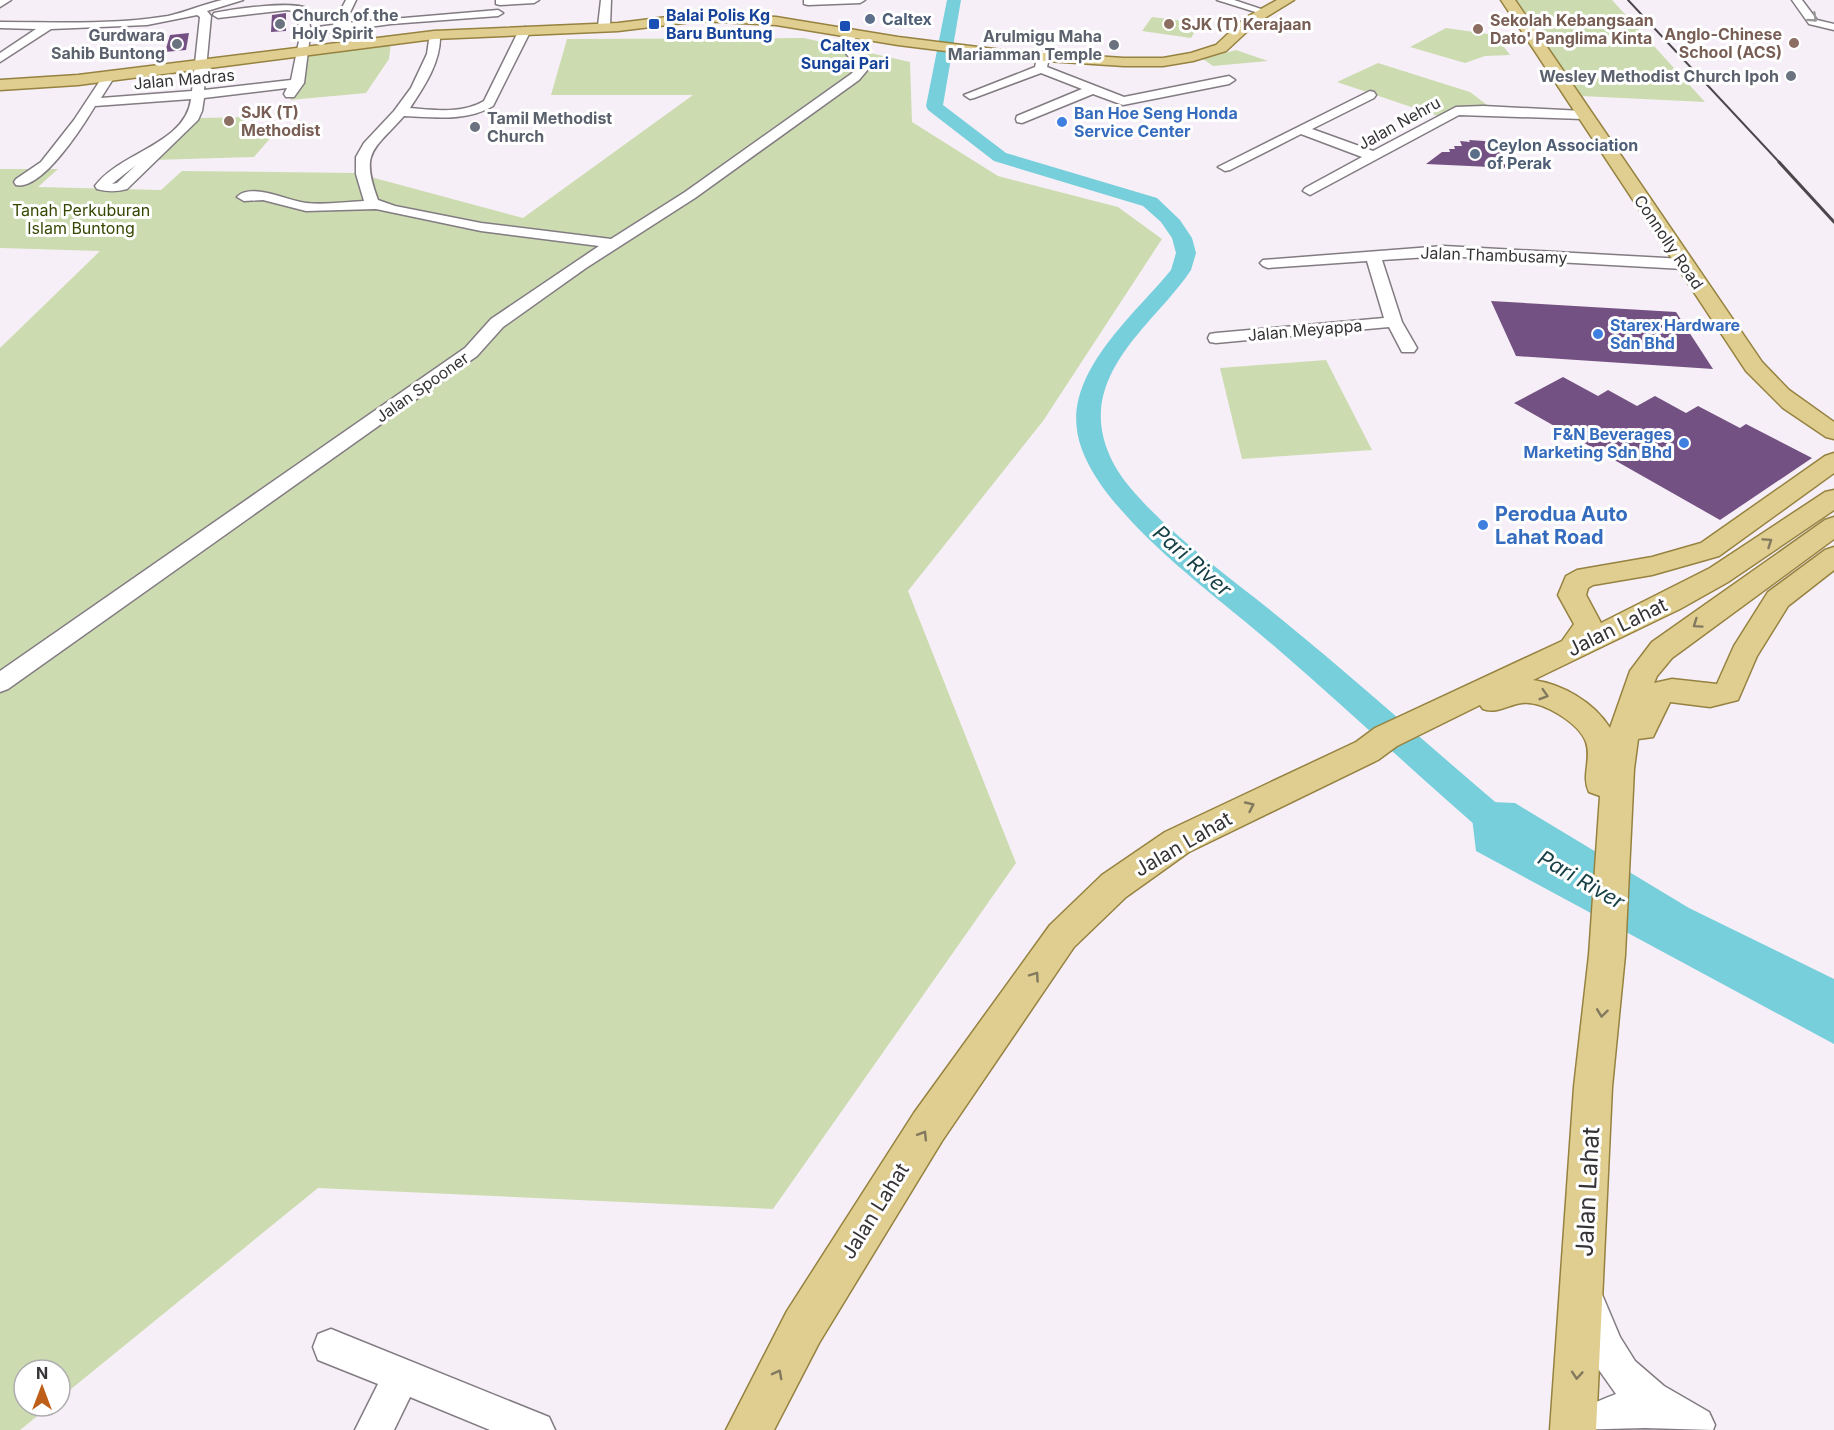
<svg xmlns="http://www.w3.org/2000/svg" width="1834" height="1430" viewBox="0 0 1834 1430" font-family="Inter,sans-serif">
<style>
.green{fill:#ccdcb0}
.water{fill:#77cfdb}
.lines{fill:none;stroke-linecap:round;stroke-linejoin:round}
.river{fill:#77cfdb;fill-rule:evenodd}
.building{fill:#745183}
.minor-casing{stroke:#837b82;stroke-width:3}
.major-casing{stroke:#968240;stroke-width:3}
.minor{fill:#fff;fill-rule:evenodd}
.major{fill:#dfce8f;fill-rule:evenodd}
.rail-far1{stroke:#4b474b;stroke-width:2}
.rail{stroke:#4b474b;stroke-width:3}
.oneway{stroke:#9a999a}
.oneway2{stroke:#82795e}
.service-dot{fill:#5c6f8a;stroke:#fff;stroke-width:2}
.worship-dot{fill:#6b7280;stroke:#fff;stroke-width:2}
.transit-dot{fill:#1a4fb4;stroke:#fff;stroke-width:2}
.education-dot{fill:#8d6e63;stroke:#fff;stroke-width:2}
.shop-dot{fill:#3f7fe0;stroke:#fff;stroke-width:2}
.labels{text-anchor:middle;stroke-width:6;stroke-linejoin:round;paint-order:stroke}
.far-worship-label{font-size:16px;font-weight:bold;fill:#5b616d;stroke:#fff;text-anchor:end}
.far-transit-label{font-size:16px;font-weight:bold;fill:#164399;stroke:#fff;text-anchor:start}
.far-service-label{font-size:16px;font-weight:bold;fill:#4e5e75;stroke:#fff;text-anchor:start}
.far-education-label{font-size:16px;font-weight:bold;fill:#785e54;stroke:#fff;text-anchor:start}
.far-street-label{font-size:16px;fill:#363336;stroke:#fff}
.far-shop-label{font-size:16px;font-weight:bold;fill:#366cbe;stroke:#fff;text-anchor:start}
.far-park-label{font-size:16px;fill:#354700;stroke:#fff}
.shop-label{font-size:20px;font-weight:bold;fill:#366cbe;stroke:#fff;text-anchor:start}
.street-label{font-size:20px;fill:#363336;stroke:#fff}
.water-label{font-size:21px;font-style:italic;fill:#174146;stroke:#fff}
.near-street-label{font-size:24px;fill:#363336;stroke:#fff}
</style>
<rect width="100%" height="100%" fill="#f7eff7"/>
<g class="green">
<path d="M1514 0H1612L1705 102 1581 96Z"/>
<path d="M1152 17 1200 23 1191 38 1142 31Z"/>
<path d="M1446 28 1495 35 1510 55 1485 56 1465 63 1410 47Z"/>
<path d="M804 38 910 62 912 122 998 176 1118 207 1162 239 1043 421 908 591 1016 863 773 1209 318 1188 60 1398V1370H24V1406H50L20 1430H0V348L100 251 0 248V169H58L38 187 161 190 182 171 356 173 523 218 693 95H551L567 39Z"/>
<path d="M391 42 389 59 366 93 290 100 304 76 306 52Z"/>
<path d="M1236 50 1268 61 1213 66 1203 59Z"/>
<path d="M1378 63 1470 92 1491 108 1449 110 1438 116 1337 82Z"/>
<path d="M250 117 242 128 280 127 254 157 152 160 199 118Z"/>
<path d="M1326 360 1372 450 1242 459 1220 368Z"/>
</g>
<path class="water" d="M1470 801 1515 803 1689 908 1834 979V1044L1476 851Z"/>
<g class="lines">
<path class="river" d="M947 0H961L943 105 1006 153 1157 198 1180 220 1192 238 1196 253 1191 270C1162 314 1106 353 1101 410 1099 437 1111 464 1128 485 1172 538 1233 579 1286 623 1363 686 1437 753 1514 818L1519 828 1514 838 1502 843 1490 838C1417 775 1346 708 1273 645 1223 602 1167 562 1123 512 1103 490 1081 460 1077 430 1068 369 1137 312 1171 270L1176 253 1172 238 1161 222 1143 206 994 161 928 110 926 106Z"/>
</g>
<g class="building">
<path d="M286 13V31L271 32 272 15Z"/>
<path d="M189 33 186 50 165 52 170 35Z"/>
<path d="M1469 140 1499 142 1512 168 1426 164 1442 152H1450L1449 149H1455L1454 146H1462L1460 141 1470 142Z"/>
<path d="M1491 301 1676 312 1713 369 1516 356Z"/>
<path d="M1563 377 1598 396 1608 390 1637 406 1655 396 1686 413 1698 406 1740 428 1746 424 1812 458 1720 520 1514 403Z"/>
</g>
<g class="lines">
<defs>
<g id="minor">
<path d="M0 0H11L0 7Z"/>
<path d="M222 0H243L207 11 211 16 204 90 291 80 299 41 298 12 287 10 218 18 213 15 214 13C233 9 294 0 308 9L310 28 333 25 346 0H356L345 23 498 10 503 13 498 16 391 24 310 35 304 83 294 97H286L284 94 287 88 204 98 202 111 198 120 127 189C116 192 108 192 97 189L95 186C120 152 186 144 191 99L95 106C83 126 42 191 16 185L14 182 16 179 41 162 74 120 105 73H113L115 76 101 98 192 91 200 17 197 15 147 25 51 29 0 62V53L36 29 0 28V22C56 22 113 25 168 16 186 12 204 4 222 0ZM136 165 117 183 112 184Z"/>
<path d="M496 0H539L534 3 500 5 496 4Z"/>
<path d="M601 0H611L610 26 604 29 598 26Z"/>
<path d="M804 0H865L860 3 808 5 804 4Z"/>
<path d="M1217 0H1234L1270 12 1265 15Z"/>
<path d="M1792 0H1802L1817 20 1834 24V30L1809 24Z"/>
<path d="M525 27 531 30 493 106C466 122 434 117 404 116 373 151 360 151 378 200L395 206 481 223 611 239 685 192 851 74 857 68 842 48 846 31 850 30 856 33 854 48 869 68 859 80 695 198 586 268 503 327 477 356 8 689 0 692V671L465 348 491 319 599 246 481 231 376 209 306 211 263 200 244 201 237 197C251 182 288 201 306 203 325 205 345 202 364 201L356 174V157L364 143 394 111 411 88 427 54 430 33 434 32 440 35C441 62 424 87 410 108 435 110 462 114 484 101L519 30Z"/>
<path d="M1044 51 1050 54 1047 67 1124 97 1229 76 1235 80 1229 84 1123 105 1093 94 1022 123 1017 122 1016 119 1017 116 1082 89 1041 73 974 98 970 99 964 95 1035 67 1038 54Z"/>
<path d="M1370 91 1374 92 1376 95 1374 98 1312 129 1373 151 1456 107 1483 106 1583 111 1589 115 1583 119 1459 115 1310 195 1303 191 1305 188 1362 157 1301 134 1230 170 1225 171 1218 167Z"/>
<path d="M1444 246 1684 259 1692 264 1684 269 1444 256 1382 260 1402 322 1417 348 1414 352H1402L1389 327 1216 343 1210 342 1208 338 1210 334 1216 333 1384 318 1367 261 1268 268 1263 266 1260 263 1263 260Z"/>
<path d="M1589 1286 1601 1292 1620 1337 1635 1361 1664 1386 1709 1412 1715 1425 1713 1430 1645 1428 1569 1430C1578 1408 1595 1402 1616 1394L1594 1363 1571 1304 1577 1292Z"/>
<path d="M331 1329 549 1417 555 1430H490L410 1397 394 1430H355L378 1384 318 1360 313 1347 318 1334Z"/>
</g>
<g id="major">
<path d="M1277 0H1294L1255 24 1226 51 1193 61 1163 66H1124L1002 58 898 45 776 25 700 21 618 31 434 39 78 85 0 90V80L78 75 434 31 618 23 700 13 776 17 898 37 1002 50 1124 58H1163L1191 53 1216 45 1245 18Z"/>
<path d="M1501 0H1515L1762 362 1789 390 1834 422V439L1826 437 1783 408 1746 371Z"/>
<path d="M1834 453V473L1719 556 1652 575 1593 585 1588 588 1586 595 1601 623 1710 568 1825 492 1834 490V510L1728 582 1680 609 1533 680C1562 684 1594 702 1610 728L1630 671 1652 642 1825 520 1834 517V539L1672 658 1657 676 1654 683 1672 679 1717 684 1734 646 1768 592 1825 550 1834 547V570L1788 606 1757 656 1738 700 1710 707 1670 702 1653 737 1638 739 1634 769 1625 955 1612 1087 1596 1430H1550L1574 1087 1589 955 1600 796 1589 792C1581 776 1592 759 1586 742 1579 723 1542 700 1522 703 1507 705 1498 714 1483 709L1480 705 1397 746 1378 760 1189 852 1126 897 1074 947 942 1141 819 1343 774 1430H726L787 1311 914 1113 1050 925 1102 875 1165 832 1356 742 1375 728 1562 641 1574 624 1558 595 1566 576 1577 570 1652 557 1701 543 1825 456Z"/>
</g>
</defs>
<use href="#minor" class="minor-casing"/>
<use href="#major" class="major-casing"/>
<use href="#minor" class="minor"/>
<use href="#major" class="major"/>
<path class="rail-far1" d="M1628 0 1780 163"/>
<path class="rail" d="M1779 162 1834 222"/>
</g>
<defs><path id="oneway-chevron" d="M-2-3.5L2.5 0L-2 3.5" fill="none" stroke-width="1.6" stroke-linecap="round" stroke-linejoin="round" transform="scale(1.5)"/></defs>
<use class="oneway" href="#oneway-chevron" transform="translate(1813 18) rotate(42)"/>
<g class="oneway2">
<use href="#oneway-chevron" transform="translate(1768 542) rotate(-34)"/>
<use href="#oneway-chevron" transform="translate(1697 624) rotate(145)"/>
<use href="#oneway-chevron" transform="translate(1544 695) rotate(17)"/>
<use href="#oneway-chevron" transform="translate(1250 806) rotate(-25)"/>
<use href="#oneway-chevron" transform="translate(1035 976) rotate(-55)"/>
<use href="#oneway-chevron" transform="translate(1602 1013) rotate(97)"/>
<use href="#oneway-chevron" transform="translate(923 1135) rotate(-58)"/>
<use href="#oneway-chevron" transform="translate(778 1374) rotate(-62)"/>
<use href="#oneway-chevron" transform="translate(1577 1375) rotate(94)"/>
</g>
<g class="service-dot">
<circle cx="870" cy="19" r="6"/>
<circle cx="1475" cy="154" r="6"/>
</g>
<g class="worship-dot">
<circle cx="280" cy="24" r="6"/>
<circle cx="177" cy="44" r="6"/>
<circle cx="1114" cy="45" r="6"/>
<circle cx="1791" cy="76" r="6"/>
<circle cx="475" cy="127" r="6"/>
</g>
<g class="transit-dot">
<rect x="648" y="18" width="12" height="12" rx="3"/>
<rect x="839" y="20" width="12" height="12" rx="3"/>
</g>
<g class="education-dot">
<circle cx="1169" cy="24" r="6"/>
<circle cx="1478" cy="29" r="6"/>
<circle cx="1794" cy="43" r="6"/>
<circle cx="229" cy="121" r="6"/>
</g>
<g class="shop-dot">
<circle cx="1062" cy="122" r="6"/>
<circle cx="1598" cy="334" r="6"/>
<circle cx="1684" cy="443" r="6"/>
<circle cx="1483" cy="525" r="6"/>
</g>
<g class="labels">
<g class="far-worship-label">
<text x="292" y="21" text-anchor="start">Church of the<tspan x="292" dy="18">Holy Spirit</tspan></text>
<text x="165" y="41">Gurdwara<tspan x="165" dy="18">Sahib Buntong</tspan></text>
<text x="1102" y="42">Arulmigu Maha<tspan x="1102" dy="18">Mariamman Temple</tspan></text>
<text x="1779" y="82">Wesley Methodist Church Ipoh</text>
<text x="487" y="124" text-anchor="start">Tamil Methodist<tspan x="487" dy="18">Church</tspan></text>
</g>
<g class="far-transit-label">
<text x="666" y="21">Balai Polis Kg<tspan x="666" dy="18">Baru Buntung</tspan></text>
<text x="845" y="51" text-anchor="middle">Caltex<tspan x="845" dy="18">Sungai Pari</tspan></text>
</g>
<g class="far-service-label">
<text x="882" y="25">Caltex</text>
<text x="1487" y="151">Ceylon Association<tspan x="1487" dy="18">of Perak</tspan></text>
</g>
<g class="far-education-label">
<text x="1490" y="26">Sekolah Kebangsaan<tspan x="1490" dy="18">Dato' Panglima Kinta</tspan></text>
<text x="1181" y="30">SJK (T) Kerajaan</text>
<text x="1782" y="40" text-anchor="end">Anglo-Chinese<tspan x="1782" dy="18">School (ACS)</tspan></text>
<text x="241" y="118">SJK (T)<tspan x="241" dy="18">Methodist</tspan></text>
</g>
<g class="far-street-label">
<text transform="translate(184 79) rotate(-5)" y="6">Jalan Madras</text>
<text transform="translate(1399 123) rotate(-29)" y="6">Jalan Nehru</text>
<text transform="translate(1669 242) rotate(56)" y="6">Connolly Road</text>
<text transform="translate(1494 255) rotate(2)" y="6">Jalan Thambusamy</text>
<text transform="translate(1305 330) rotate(-5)" y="6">Jalan Meyappa</text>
<text transform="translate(422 387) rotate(-35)" y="6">Jalan Spooner</text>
</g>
<g class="far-shop-label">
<text x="1074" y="119">Ban Hoe Seng Honda<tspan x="1074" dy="18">Service Center</tspan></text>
<text x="1610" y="331">Starex Hardware<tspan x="1610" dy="18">Sdn Bhd</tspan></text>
<text x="1672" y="440" text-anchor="end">F&amp;N Beverages<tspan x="1672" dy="18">Marketing Sdn Bhd</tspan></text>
</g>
<g class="far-park-label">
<text x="81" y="216">Tanah Perkuburan<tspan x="81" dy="18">Islam Buntong</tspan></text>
</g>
<g class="shop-label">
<text x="1495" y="521">Perodua Auto<tspan x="1495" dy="23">Lahat Road</tspan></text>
</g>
<g class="street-label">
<text transform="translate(1617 627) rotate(-26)" y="7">Jalan Lahat</text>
<text transform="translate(1183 844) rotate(-30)" y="7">Jalan Lahat</text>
<text transform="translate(875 1211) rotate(-58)" y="7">Jalan Lahat</text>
</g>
<g class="water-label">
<text transform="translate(1192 561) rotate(41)" y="7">Pari River</text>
<text transform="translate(1581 880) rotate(30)" y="7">Pari River</text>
</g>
<g class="near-street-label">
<text transform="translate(1588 1192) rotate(-87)" y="8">Jalan Lahat</text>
</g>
</g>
<g transform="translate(42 1388)"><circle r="28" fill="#ffffff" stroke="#afadaf" stroke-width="1.5"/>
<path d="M0-4.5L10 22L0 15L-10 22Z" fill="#bd5e19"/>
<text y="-9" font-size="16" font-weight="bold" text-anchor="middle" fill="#363336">N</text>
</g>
</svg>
